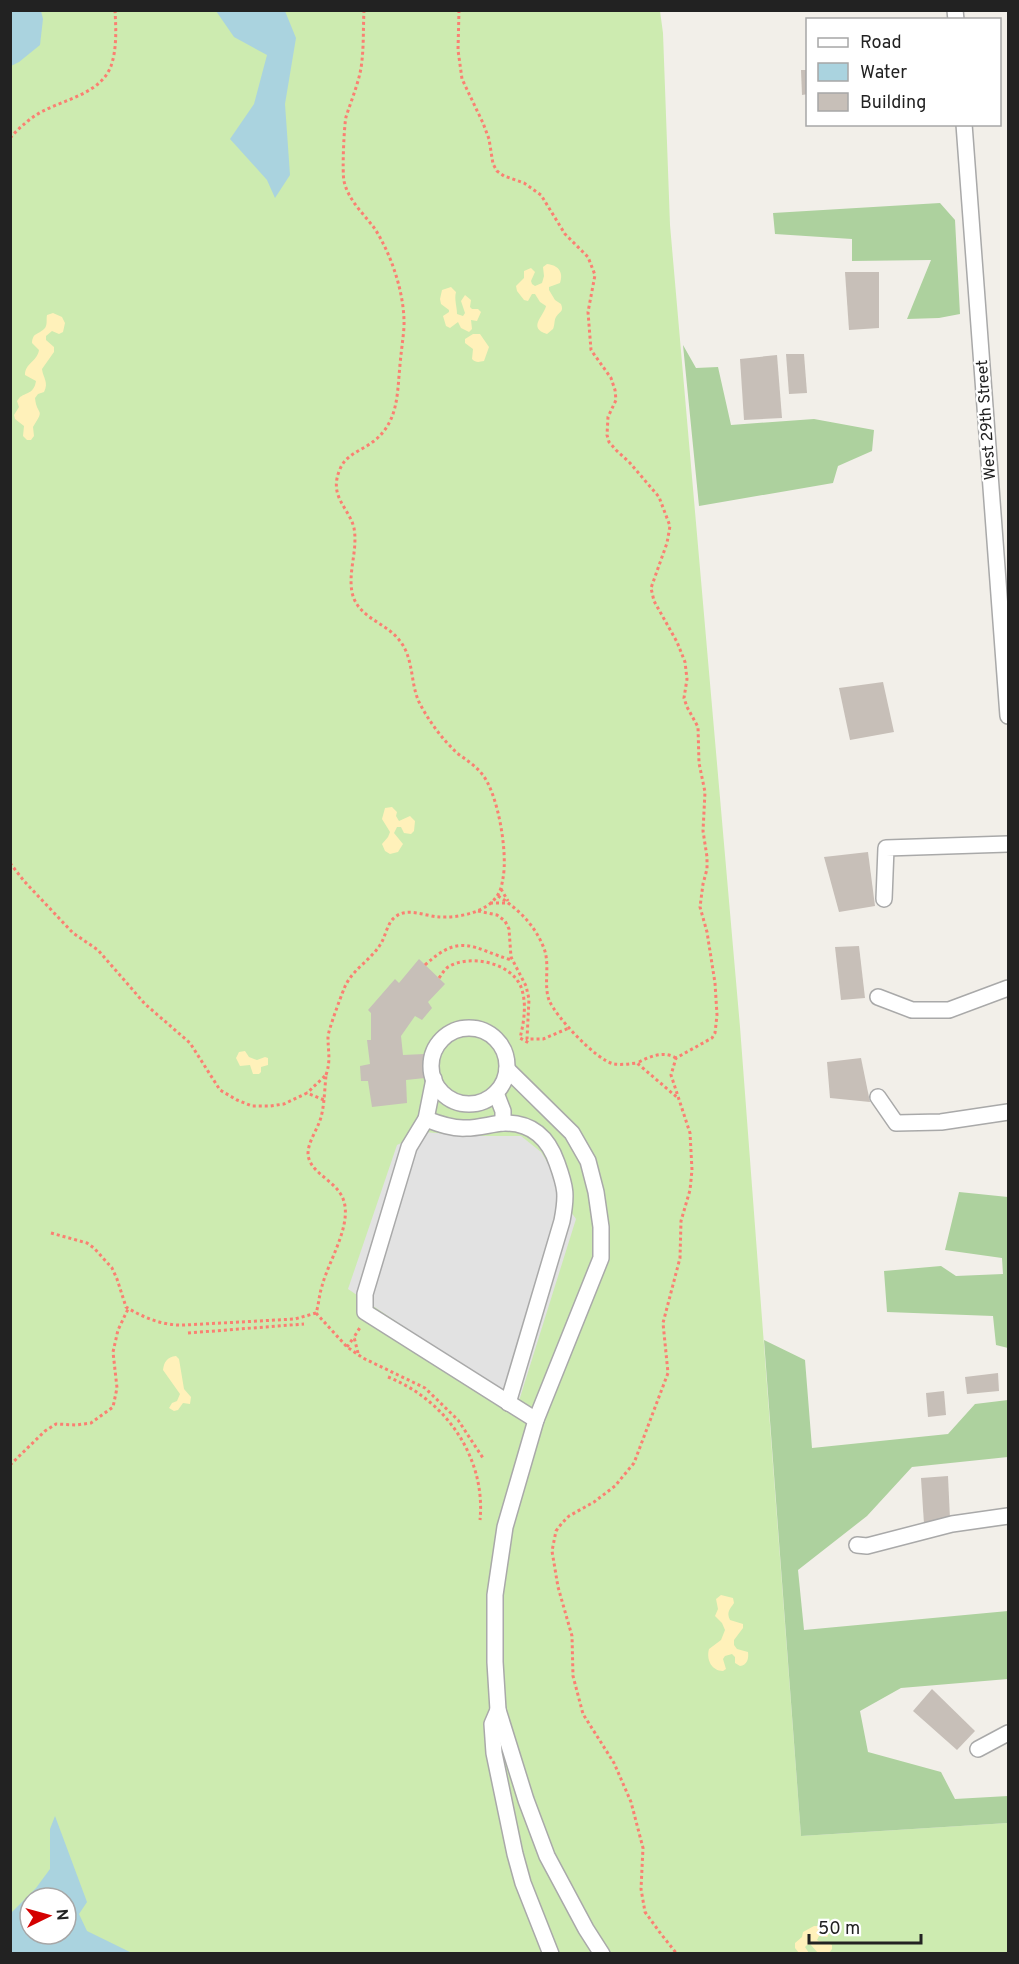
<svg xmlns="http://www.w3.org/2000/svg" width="1019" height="1964" viewBox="0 0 1019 1964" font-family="Overpass,sans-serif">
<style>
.grass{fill:#cdebb0;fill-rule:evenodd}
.forest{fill:#add19e}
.sand{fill:#fff1ba}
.parking{fill:#e2e2e2}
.water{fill:#aad3df;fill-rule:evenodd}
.building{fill:#c7bfb8}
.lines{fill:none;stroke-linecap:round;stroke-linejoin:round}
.minor-casing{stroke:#a9a9a9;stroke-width:18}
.path{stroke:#fa8072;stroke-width:3;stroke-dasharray:3 3;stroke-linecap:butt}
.minor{stroke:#fff;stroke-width:15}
.labels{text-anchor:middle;stroke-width:4.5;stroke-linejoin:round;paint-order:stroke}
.street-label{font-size:16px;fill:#222;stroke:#fff}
</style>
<rect width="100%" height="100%" fill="#f2efe9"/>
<path class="grass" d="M11 11H660L663 33 670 225 740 1027 801 1836 1008 1823V1953L11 1954ZM30 1898H66V1934H30Z"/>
<g class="forest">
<path d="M940 203 955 220 960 314 939 318 907 319 931 260 852 261V239L775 234 773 213Z"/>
<path d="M683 345 696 368 718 367 731 425 814 419 874 430 872 451 838 466 833 483 699 506Z"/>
<path d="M959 1192 1008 1197V1348L996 1345 993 1316 887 1312 884 1271 941 1266 956 1276 1003 1274 1002 1258 945 1250Z"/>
<path d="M764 1340 805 1360 812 1448 948 1434 975 1404 1008 1400V1457L912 1467 867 1516 798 1570 804 1630 1008 1611V1679L901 1688 860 1711 868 1752 941 1772 955 1799 1008 1796V1823L801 1836Z"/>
</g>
<g class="sand">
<path d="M547 264C558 265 564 272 560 283L549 287V290L555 300 561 304C564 312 560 311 556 317 554 320 555 325 553 329L547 334C527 328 544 316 546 306L540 302 535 294H532L528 301 524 300 517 291 516 286 524 278V271L531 268 535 272 531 281 532 284 535 286 542 283 544 276 543 267Z"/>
<path d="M451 287 456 292C454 299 457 307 457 314L463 316 465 313 461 301 465 295 471 300 470 307 472 309H478L481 312 477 321 471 320 472 329 469 332 461 328 458 322 450 328 446 326 443 316 449 312V310L441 304 440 299 442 290Z"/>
<path d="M53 313 62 317 65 323 63 332 59 334 52 331 46 336V340L54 347V352L42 369C43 378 49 382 44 392L38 394 35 398C37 417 46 407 33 427L34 436 31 440H27L23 436 24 426 15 419 14 415 19 407 17 401 20 397C28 392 34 393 36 381L25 375C25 363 37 362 39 350L32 343C33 332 38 335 44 329 48 326 46 319 47 315Z"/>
<path d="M473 334H480L489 347 484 361C479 362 476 363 472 359L473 349 465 343V339Z"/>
<path d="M392 807 397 812 396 816 399 821 410 816 415 821 414 831 411 834 404 833 401 827H397L394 833 403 844 398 852 390 854 385 851 382 844 388 837 390 832 382 819 385 808Z"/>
<path d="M245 1051 249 1057 257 1060 265 1057 268 1058V1065L261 1067V1072L259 1074H253L250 1065 240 1066 236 1058 239 1052Z"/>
<path d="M176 1356 179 1359 184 1389 191 1397 190 1404 183 1403 178 1410 174 1411 169 1408 172 1403 177 1401 180 1394 163 1370C164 1362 167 1357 176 1356Z"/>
<path d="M721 1595 733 1598 734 1603C730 1609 726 1612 730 1620L743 1624V1628L734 1640V1645L737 1649 748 1652C749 1659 747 1665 740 1666L735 1663V1657L732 1654 725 1656 723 1659 726 1669 723 1671C712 1671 706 1660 709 1649L721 1640 725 1630 722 1623 715 1616 718 1609 716 1599Z"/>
<path d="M814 1926H821L827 1928 828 1936 827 1937 819 1936 817 1940C822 1943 826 1941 832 1945V1949L829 1953H818L810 1944 807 1945 805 1947 809 1953H799L795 1948V1943L802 1937 803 1932Z"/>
</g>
<path class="parking" d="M424 1132 473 1136H521L541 1152 559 1181 572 1194 571 1212 576 1219 518 1404 348 1289 397 1145Z"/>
<g class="water">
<path d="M10 11H41L43 19 40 45 19 62 11 66Z"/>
<path d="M216 11H285L296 38 285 104 290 175 275 198 267 180 230 139 254 104 267 55 234 37Z"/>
<path d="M55 1816 87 1902 79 1914 87 1931 132 1953H11V1913L36 1888 50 1869V1829ZM30 1898H66V1934H30Z"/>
</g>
<g class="building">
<path d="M801 70H808V94L802 95Z"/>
<path d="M845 272H879V328L849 330Z"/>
<path d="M786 354H804L807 393 789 394Z"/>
<path d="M777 355 782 418 744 420 740 359Z"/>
<path d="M883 682 894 732 850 740 839 688Z"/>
<path d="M868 852 875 906 839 912 824 857Z"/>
<path d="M859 946 865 998 841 1000 835 947Z"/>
<path d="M419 959 445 984 428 1002 432 1008 422 1020 415 1016 401 1036 403 1055 424 1054 425 1078 406 1080 407 1103 372 1107 368 1081H361L360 1066 370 1064 367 1040H371V1013L368 1010 395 979 399 983Z"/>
<path d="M861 1058 870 1102 830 1098 827 1062Z"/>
<path d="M998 1373 999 1391 967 1394 965 1377Z"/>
<path d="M944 1391 946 1415 928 1417 926 1393Z"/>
<path d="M948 1476 950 1519 924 1524 921 1478Z"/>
<path d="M932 1689 975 1731 957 1750 913 1711Z"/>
</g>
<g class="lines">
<defs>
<g id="minor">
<path d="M955 10 956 20"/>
<path d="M964 124 1008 716"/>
<path d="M884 899 886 848 1008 844"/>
<path d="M878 997 912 1010H949L1008 988"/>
<circle cx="469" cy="1066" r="38"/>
<path d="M507 1069 572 1133 588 1161 596 1192 601 1227V1258L536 1420 505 1527 495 1595V1662L498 1710 526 1800 547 1856 586 1929 602 1954"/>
<path d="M434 1079 426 1119 409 1147 365 1294V1312L536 1420"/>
<path d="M496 1093 503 1111V1123"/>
<path d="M878 1097 896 1123 941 1122 1008 1112"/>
<path d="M426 1119C439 1124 453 1129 466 1128 479 1128 491 1124 503 1123 531 1122 548 1137 557 1163 566 1188 567 1195 562 1221L508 1403"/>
<path d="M857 1545 867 1546 952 1524 1008 1516"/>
<path d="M498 1710 492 1724 494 1753 515 1854 523 1883 551 1954"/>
<path d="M978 1749 1008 1733"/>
</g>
</defs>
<use href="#minor" class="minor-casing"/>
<g class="path">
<path d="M459 10 458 50 462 79 483 123 489 139 493 164 497 171 504 176 524 183 541 195 565 234 588 257 595 275 588 312 591 350 611 378 615 390 616 400 608 417 607 435 609 442 616 450 630 463 659 497 670 526 667 543 651 588 654 601 677 642 685 662 687 679 684 698 687 707 698 727 699 763 705 792 703 831 707 857V869L703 884 700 907 707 932 715 983 717 1015 715 1033 712 1038 676 1058 671 1075 690 1133 692 1170 690 1190 681 1221 680 1258 663 1323 668 1373 634 1463 615 1486 594 1502 569 1516 562 1523 556 1531 552 1551 558 1587 572 1636 573 1676 583 1714 614 1763 631 1802 643 1848 641 1889 645 1912 661 1934 677 1954"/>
<path d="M10 138C20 127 30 118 43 111 66 99 101 93 111 66 117 49 116 28 115 10"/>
<path d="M10 863 24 881 73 933 98 950 145 1004 190 1043 220 1090 237 1100 252 1106H270L284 1104 307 1093 324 1100 326 1075 307 1093"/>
<path d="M501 889 508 901"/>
<path d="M498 896C517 908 534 924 543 946 551 963 543 983 549 1000 556 1017 596 1060 614 1064 621 1065 629 1064 637 1063"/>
<path d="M490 903H507"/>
<path d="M478 911 497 915 505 921 509 929 511 957 526 986 529 999 527 1039H543L569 1028"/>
<path d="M425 965C461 932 472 948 511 960"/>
<path d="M439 978C442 974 444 970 448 967 469 954 511 962 521 987 527 1003 524 1022 520 1038L529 1043"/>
<path d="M676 1058C663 1050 649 1057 637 1063L679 1099"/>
<path d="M326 1075C331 1060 328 1052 328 1037 328 1031 341 996 344 989 351 970 370 961 380 945 386 936 387 923 395 917 407 907 425 916 439 917 457 918 486 913 497 896 501 891 502 884 503 878 508 853 498 793 482 774 475 765 466 760 457 753 442 739 428 720 419 702 410 682 414 659 400 641 386 622 357 618 352 592 348 571 358 550 354 528 349 507 328 497 340 469 346 454 363 450 374 441 399 421 397 393 400 365 401 352 403 340 404 327 405 295 392 256 375 229 364 214 348 200 344 181 342 172 344 126 346 117 351 101 358 85 361 68 364 49 363 30 364 10"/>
<path d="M51 1233 87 1243 94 1248 112 1268 117 1279 126 1307C144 1318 164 1326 185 1325L295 1319 316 1313C319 1304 319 1295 322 1286 329 1259 357 1218 340 1193 331 1179 309 1171 308 1154 308 1143 315 1133 319 1123 322 1116 323 1108 324 1100"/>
<path d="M316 1313 347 1347 363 1358 425 1388 458 1420 483 1458"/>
<path d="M188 1333 304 1324"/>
<path d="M347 1347 354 1337"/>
<path d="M358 1353 354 1337 361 1326"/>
<path d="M388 1377C446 1400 486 1458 480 1520"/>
<path d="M10 1465 45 1431 56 1424 76 1425 91 1423 113 1407 117 1388 113 1352 118 1330 128 1309"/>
</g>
<use href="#minor" class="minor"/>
</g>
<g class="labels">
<g class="street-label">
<text transform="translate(985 420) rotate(-94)" y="6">West 29th Street</text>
</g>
</g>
<rect width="1019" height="1964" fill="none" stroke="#222222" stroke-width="24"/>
<rect x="806" y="18" width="195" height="108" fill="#ffffff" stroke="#a7a7a7" stroke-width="1.5"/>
<rect x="818" y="38" width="30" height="9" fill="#ffffff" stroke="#a7a7a7" stroke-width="1.5"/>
<text x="860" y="48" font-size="18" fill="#222222">Road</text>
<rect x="818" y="63" width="30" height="18" fill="#aad3df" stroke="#a7a7a7" stroke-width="1.5"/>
<text x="860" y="78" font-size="18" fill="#222222">Water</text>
<rect x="818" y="93" width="30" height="18" fill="#c7bfb8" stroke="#a7a7a7" stroke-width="1.5"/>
<text x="860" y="108" font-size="18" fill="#222222">Building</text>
<g transform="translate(48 1916) rotate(85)"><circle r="28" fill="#ffffff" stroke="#a7a7a7" stroke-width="1.5"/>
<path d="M0-4.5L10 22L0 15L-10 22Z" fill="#d40000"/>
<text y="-9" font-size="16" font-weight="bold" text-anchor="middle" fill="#222222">N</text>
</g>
<path d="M809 1934v9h112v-9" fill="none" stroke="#222222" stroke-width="3"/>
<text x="818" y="1934" font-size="18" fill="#222222" stroke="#ffffff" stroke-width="4.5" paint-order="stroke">50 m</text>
</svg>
